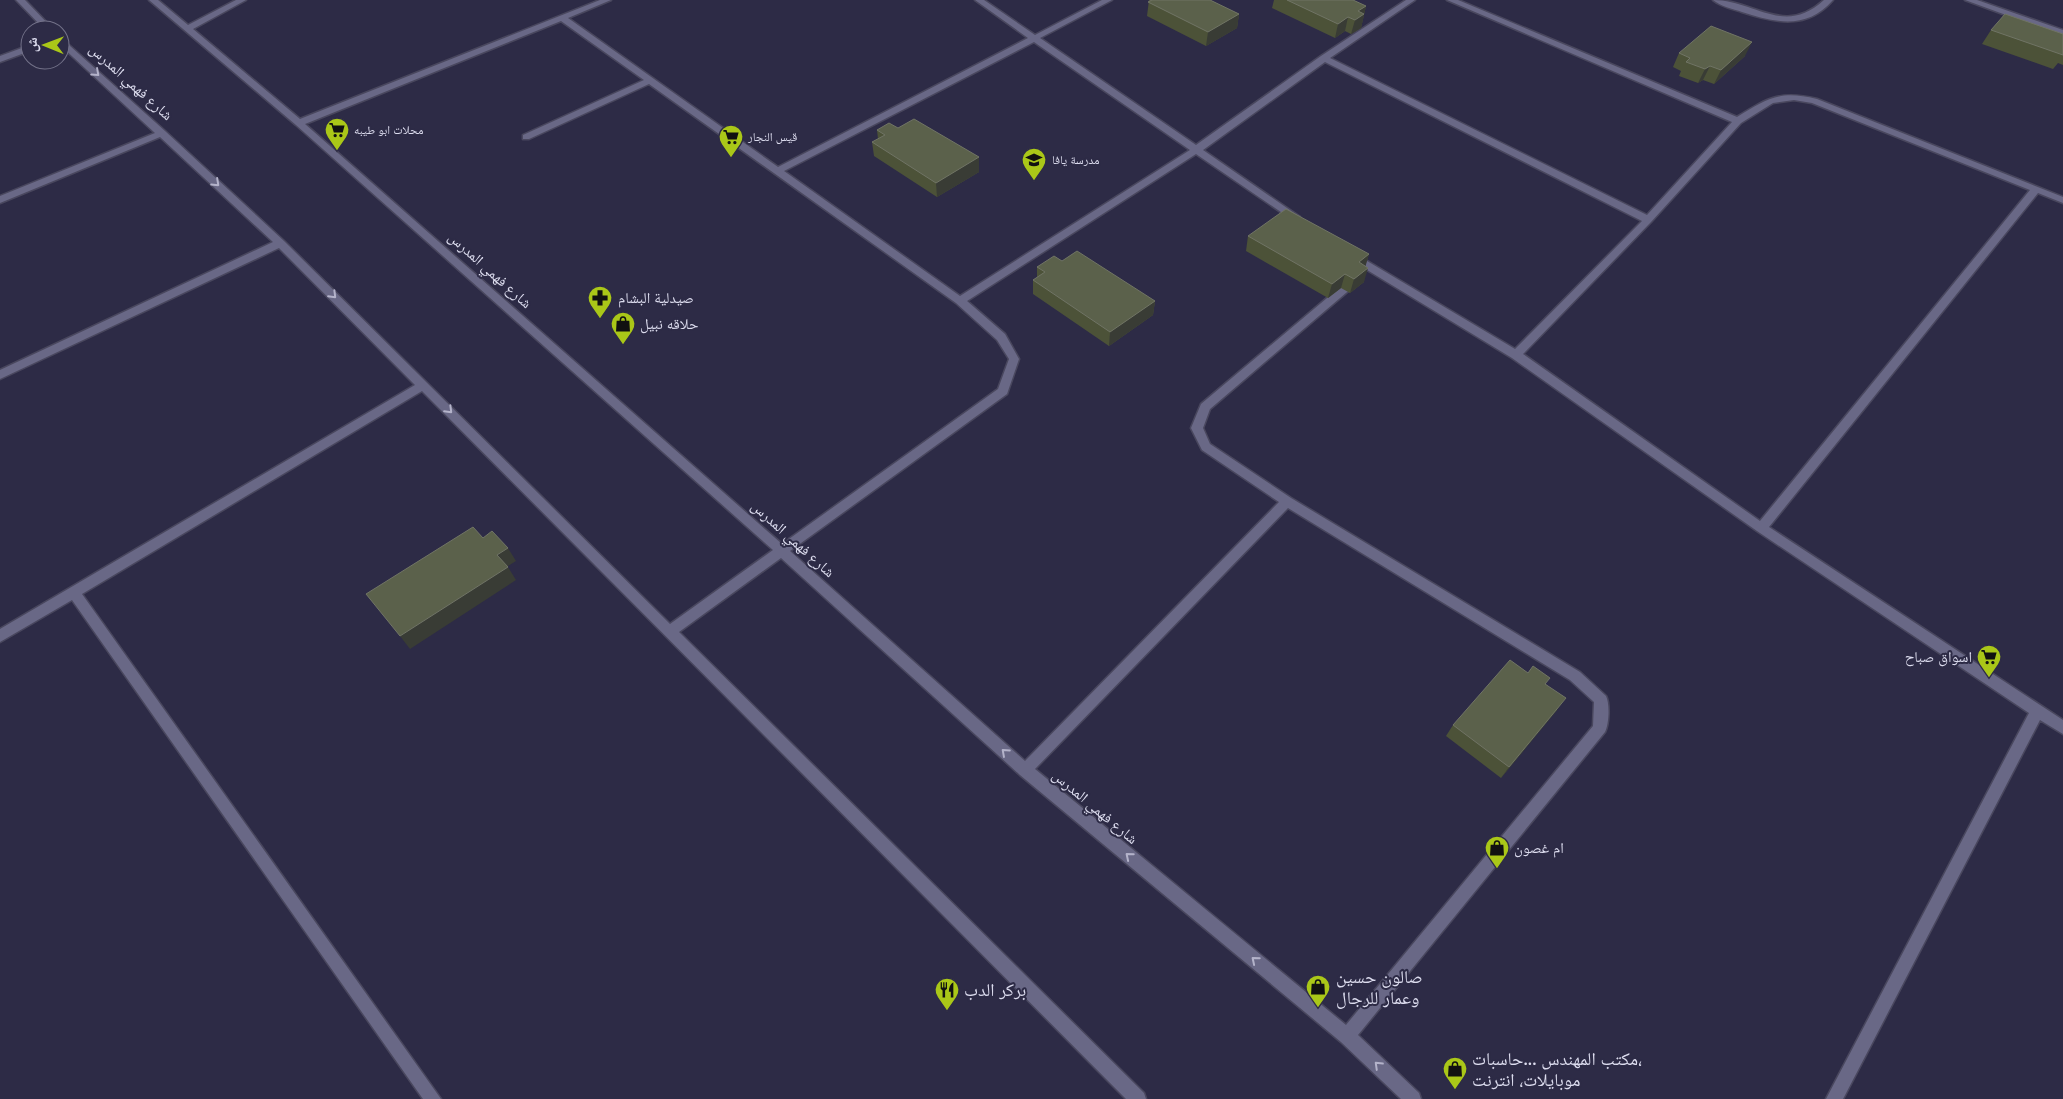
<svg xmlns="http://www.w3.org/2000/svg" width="2063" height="1099" viewBox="0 0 2063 1099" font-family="'Fira Sans','Noto Naskh Arabic',sans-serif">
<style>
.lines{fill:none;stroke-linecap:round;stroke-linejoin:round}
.minor-casing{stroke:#49475e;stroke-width:3}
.minor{fill:#696886;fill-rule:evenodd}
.wall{fill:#4c5238}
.shaded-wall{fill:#393c35}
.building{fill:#5b614b;stroke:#707465}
.oneway{stroke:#b4b3ca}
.labels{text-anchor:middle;stroke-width:4;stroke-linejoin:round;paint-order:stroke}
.far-poi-label{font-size:12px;fill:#dcdcee;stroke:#2d2b46;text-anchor:start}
.street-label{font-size:15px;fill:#dcdcee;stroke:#2d2b46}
.poi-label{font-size:15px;fill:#dcdcee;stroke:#2d2b46;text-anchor:start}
.near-poi-label{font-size:18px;fill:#dcdcee;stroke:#2d2b46;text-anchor:start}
</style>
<rect width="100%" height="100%" fill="#2d2b46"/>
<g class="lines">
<defs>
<g id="minor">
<path d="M16 0H25L54 30H45Z"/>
<path d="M149 0H158L188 25 236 0H246L193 29 300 119 600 0H611L568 18 778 167 1028 38 975 0H984L1035 35 1102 0H1112L1040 38 1196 145 1321 56 1406 0H1415L1330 58 1647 215 1732 122 1447 0H1458L1737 117C1768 98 1780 90 1817 99L2063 197V203L2038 193 1769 527 2063 720V734L2040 720 1843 1099H1826L2029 713 1757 531 1512 358 1349 259V255H1357L1515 349 1642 221 1325 62 1203 150 1300 217V221H1294L1196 154 967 301 1005 334 1019 359 1007 394 790 551 1025 761 1279 502 1202 450 1191 428 1201 404 1352 277H1360L1361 279 1360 281 1210 409 1203 428 1210 444 1291 498 1580 672 1606 696C1610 704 1609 724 1605 732L1358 1035 1419 1093 1421 1099H1401L1341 1042 1020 775 781 558 679 632 1144 1093 1146 1099H1126L422 391 82 594 441 1099H423L72 600 0 642V629L415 385 279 248 0 379V370L273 242 160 137 0 203V196L155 133 60 45V37L165 131 284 241 670 624 773 550 296 125ZM561 21 644 80 523 135V139H529L649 84 956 303 997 340 1009 359 998 389 782 544 305 124ZM1034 42 1190 150 960 296 784 171ZM1794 100 1812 103 2030 190 1760 521 1523 354 1651 222 1741 123 1773 103ZM1288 508 1570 680 1594 702 1593 726 1346 1025 1035 769Z"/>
<path d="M1713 0C1755 0 1784 37 1824 0H1833C1807 30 1776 23 1742 12 1733 9 1720 6 1713 0Z"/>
<path d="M1965 0H1977L2063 30V36Z"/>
<path d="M30 45V51L0 62V56Z"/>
</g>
</defs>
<use href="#minor" class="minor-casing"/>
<use href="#minor" class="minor"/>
</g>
<g class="wall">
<path d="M1149 0H1210L1239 14 1237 28 1206 46 1147 16Z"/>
<path d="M1274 0H1353L1366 6 1361 28 1351 34 1345 31 1335 38 1272 8Z"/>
<path d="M1991 30 2063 34V65L2058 63 2053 69 1982 44Z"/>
<path d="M1679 53 1745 56 1714 84 1703 80 1698 83 1679 76 1681 71 1673 67Z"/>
<path d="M898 128 979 172 937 197 874 156 872 142 878 139 877 130Z"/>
<path d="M1248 236 1369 254 1365 266 1364 282 1350 293 1341 288 1328 298 1246 251Z"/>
<path d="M1062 261 1155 301 1153 315 1109 346 1033 294V280L1037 278V267Z"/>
<path d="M1528 673 1546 684 1557 710 1501 778 1446 736 1453 725Z"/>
</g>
<g class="shaded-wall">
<path d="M1366 6 1361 28 1351 34 1355 20 1358 11Z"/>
<path d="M1239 14 1237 28 1206 46 1208 32Z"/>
<path d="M1348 17 1345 31 1335 38 1338 24Z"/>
<path d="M1752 42 1745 56 1714 84 1721 70Z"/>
<path d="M1710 66 1703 80 1698 83 1705 69Z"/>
<path d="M979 157V172L937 197 936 183Z"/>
<path d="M1369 254 1365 268 1359 262Z"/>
<path d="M1368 268 1364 282 1350 293 1354 279Z"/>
<path d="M1345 274 1341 288 1328 298 1332 284Z"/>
<path d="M1155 301 1153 315 1109 346 1110 332Z"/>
<path d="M508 548 516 561 505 568 497 555Z"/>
<path d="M508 567 516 580 410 649 400 636Z"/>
<path d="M1566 698 1557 710 1501 778 1509 767Z"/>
</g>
<g class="building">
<path d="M1152 0H1210L1239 14 1208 32 1148 2Z"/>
<path d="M1287 0H1353L1366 6 1358 11 1364 14 1355 20 1348 17 1338 24Z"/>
<path d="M2005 14 2063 34V55L1991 30Z"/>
<path d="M1711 26 1752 42 1721 70 1710 66 1705 69 1686 62 1690 58 1679 53Z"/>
<path d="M914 119 979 157 936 183 872 142 885 135 877 130 889 123 898 128Z"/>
<path d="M1286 209 1369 254 1359 262 1368 268 1354 279 1345 274 1332 284 1248 236Z"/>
<path d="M1077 251 1155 301 1110 332 1033 280 1045 272 1037 267 1054 256 1062 261Z"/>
<path d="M473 527 483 538 492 531 508 548 497 555 508 567 400 636 366 594Z"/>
<path d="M1510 660 1528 673 1533 666 1550 678 1545 684 1566 698 1509 767 1453 725Z"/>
</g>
<defs><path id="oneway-chevron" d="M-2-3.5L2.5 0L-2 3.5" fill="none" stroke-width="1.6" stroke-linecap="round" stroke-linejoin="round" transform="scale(1.25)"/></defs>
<g class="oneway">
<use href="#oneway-chevron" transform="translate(96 73) rotate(42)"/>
<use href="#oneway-chevron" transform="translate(216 183) rotate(43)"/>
<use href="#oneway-chevron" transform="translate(333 295) rotate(45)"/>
<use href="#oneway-chevron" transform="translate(449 410) rotate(45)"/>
<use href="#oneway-chevron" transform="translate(1005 752) rotate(-138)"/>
<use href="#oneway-chevron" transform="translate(1129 856) rotate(-140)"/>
<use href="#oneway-chevron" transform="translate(1255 960) rotate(-140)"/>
<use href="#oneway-chevron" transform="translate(1378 1065) rotate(-136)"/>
</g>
<defs>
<symbol id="supermarket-pin" viewBox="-11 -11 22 30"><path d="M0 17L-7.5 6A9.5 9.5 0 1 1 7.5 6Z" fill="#aac718" stroke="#2d2b46"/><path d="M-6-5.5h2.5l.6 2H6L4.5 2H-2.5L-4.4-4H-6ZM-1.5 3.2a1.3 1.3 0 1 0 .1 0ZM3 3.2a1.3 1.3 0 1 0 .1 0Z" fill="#111"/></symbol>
<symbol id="school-pin" viewBox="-11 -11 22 30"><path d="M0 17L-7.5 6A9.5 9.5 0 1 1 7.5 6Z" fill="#aac718" stroke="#2d2b46"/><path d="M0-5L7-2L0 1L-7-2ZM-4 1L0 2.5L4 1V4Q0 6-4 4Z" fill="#111"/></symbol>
<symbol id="pharmacy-pin" viewBox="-11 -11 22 30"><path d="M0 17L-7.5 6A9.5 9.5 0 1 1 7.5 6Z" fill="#aac718" stroke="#2d2b46"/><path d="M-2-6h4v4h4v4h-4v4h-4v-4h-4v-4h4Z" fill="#111"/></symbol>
<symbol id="shop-pin" viewBox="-11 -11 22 30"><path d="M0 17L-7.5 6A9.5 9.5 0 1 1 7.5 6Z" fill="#aac718" stroke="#2d2b46"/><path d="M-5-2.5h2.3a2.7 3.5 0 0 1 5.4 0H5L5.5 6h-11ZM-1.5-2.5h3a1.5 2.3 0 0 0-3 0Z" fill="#111"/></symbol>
<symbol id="restaurant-pin" viewBox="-11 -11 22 30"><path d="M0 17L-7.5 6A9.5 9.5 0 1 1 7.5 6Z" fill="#aac718" stroke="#2d2b46"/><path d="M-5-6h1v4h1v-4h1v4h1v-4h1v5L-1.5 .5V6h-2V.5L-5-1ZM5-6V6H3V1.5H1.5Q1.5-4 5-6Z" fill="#111"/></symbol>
</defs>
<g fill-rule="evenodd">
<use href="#supermarket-pin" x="323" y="116" width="28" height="38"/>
<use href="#supermarket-pin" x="717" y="123" width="28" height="38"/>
<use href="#school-pin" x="1020" y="146" width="28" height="38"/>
<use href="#pharmacy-pin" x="586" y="284" width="28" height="38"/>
<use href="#shop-pin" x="609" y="310" width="28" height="38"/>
<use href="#supermarket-pin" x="1975" y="643" width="28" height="38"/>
<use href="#shop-pin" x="1483" y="834" width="28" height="38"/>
<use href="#shop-pin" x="1304" y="973" width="28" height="38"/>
<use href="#restaurant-pin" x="933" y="976" width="28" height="38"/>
<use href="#shop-pin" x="1441" y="1055" width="28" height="38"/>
</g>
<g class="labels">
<g class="far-poi-label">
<text x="354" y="134">محلات ابو طيبه</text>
<text x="748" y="141">قيس النجار</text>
<text x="1052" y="164">مدرسة يافا</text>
</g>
<g class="street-label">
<text transform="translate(131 82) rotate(42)" y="5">شارع فهمي المدرس</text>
<text transform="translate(490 270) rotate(42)" y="5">شارع فهمي المدرس</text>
<text transform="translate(793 539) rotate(42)" y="5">شارع فهمي المدرس</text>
<text transform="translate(1095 807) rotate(40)" y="5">شارع فهمي المدرس</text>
</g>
<g class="poi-label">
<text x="618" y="303">صيدلية البشام</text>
<text x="640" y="329">حلاقه نبيل</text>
<text x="1972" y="662" text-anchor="end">اسواق صباح</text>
<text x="1514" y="853">ام غصون</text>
</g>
<g class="near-poi-label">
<text x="1336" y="983">صالون حسين<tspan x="1336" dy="21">وعمار للرجال</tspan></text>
<text x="964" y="996">بركر الدب</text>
<text x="1472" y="1065">مكتب المهندس ...حاسبات،<tspan x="1472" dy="21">موبايلات، انترنت</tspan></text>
</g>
</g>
<g transform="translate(45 45) rotate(271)"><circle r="24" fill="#2d2b46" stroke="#737289"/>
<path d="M0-4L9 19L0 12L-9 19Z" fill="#aac718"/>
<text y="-8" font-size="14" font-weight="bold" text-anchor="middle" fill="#dcdcee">ش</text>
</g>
</svg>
